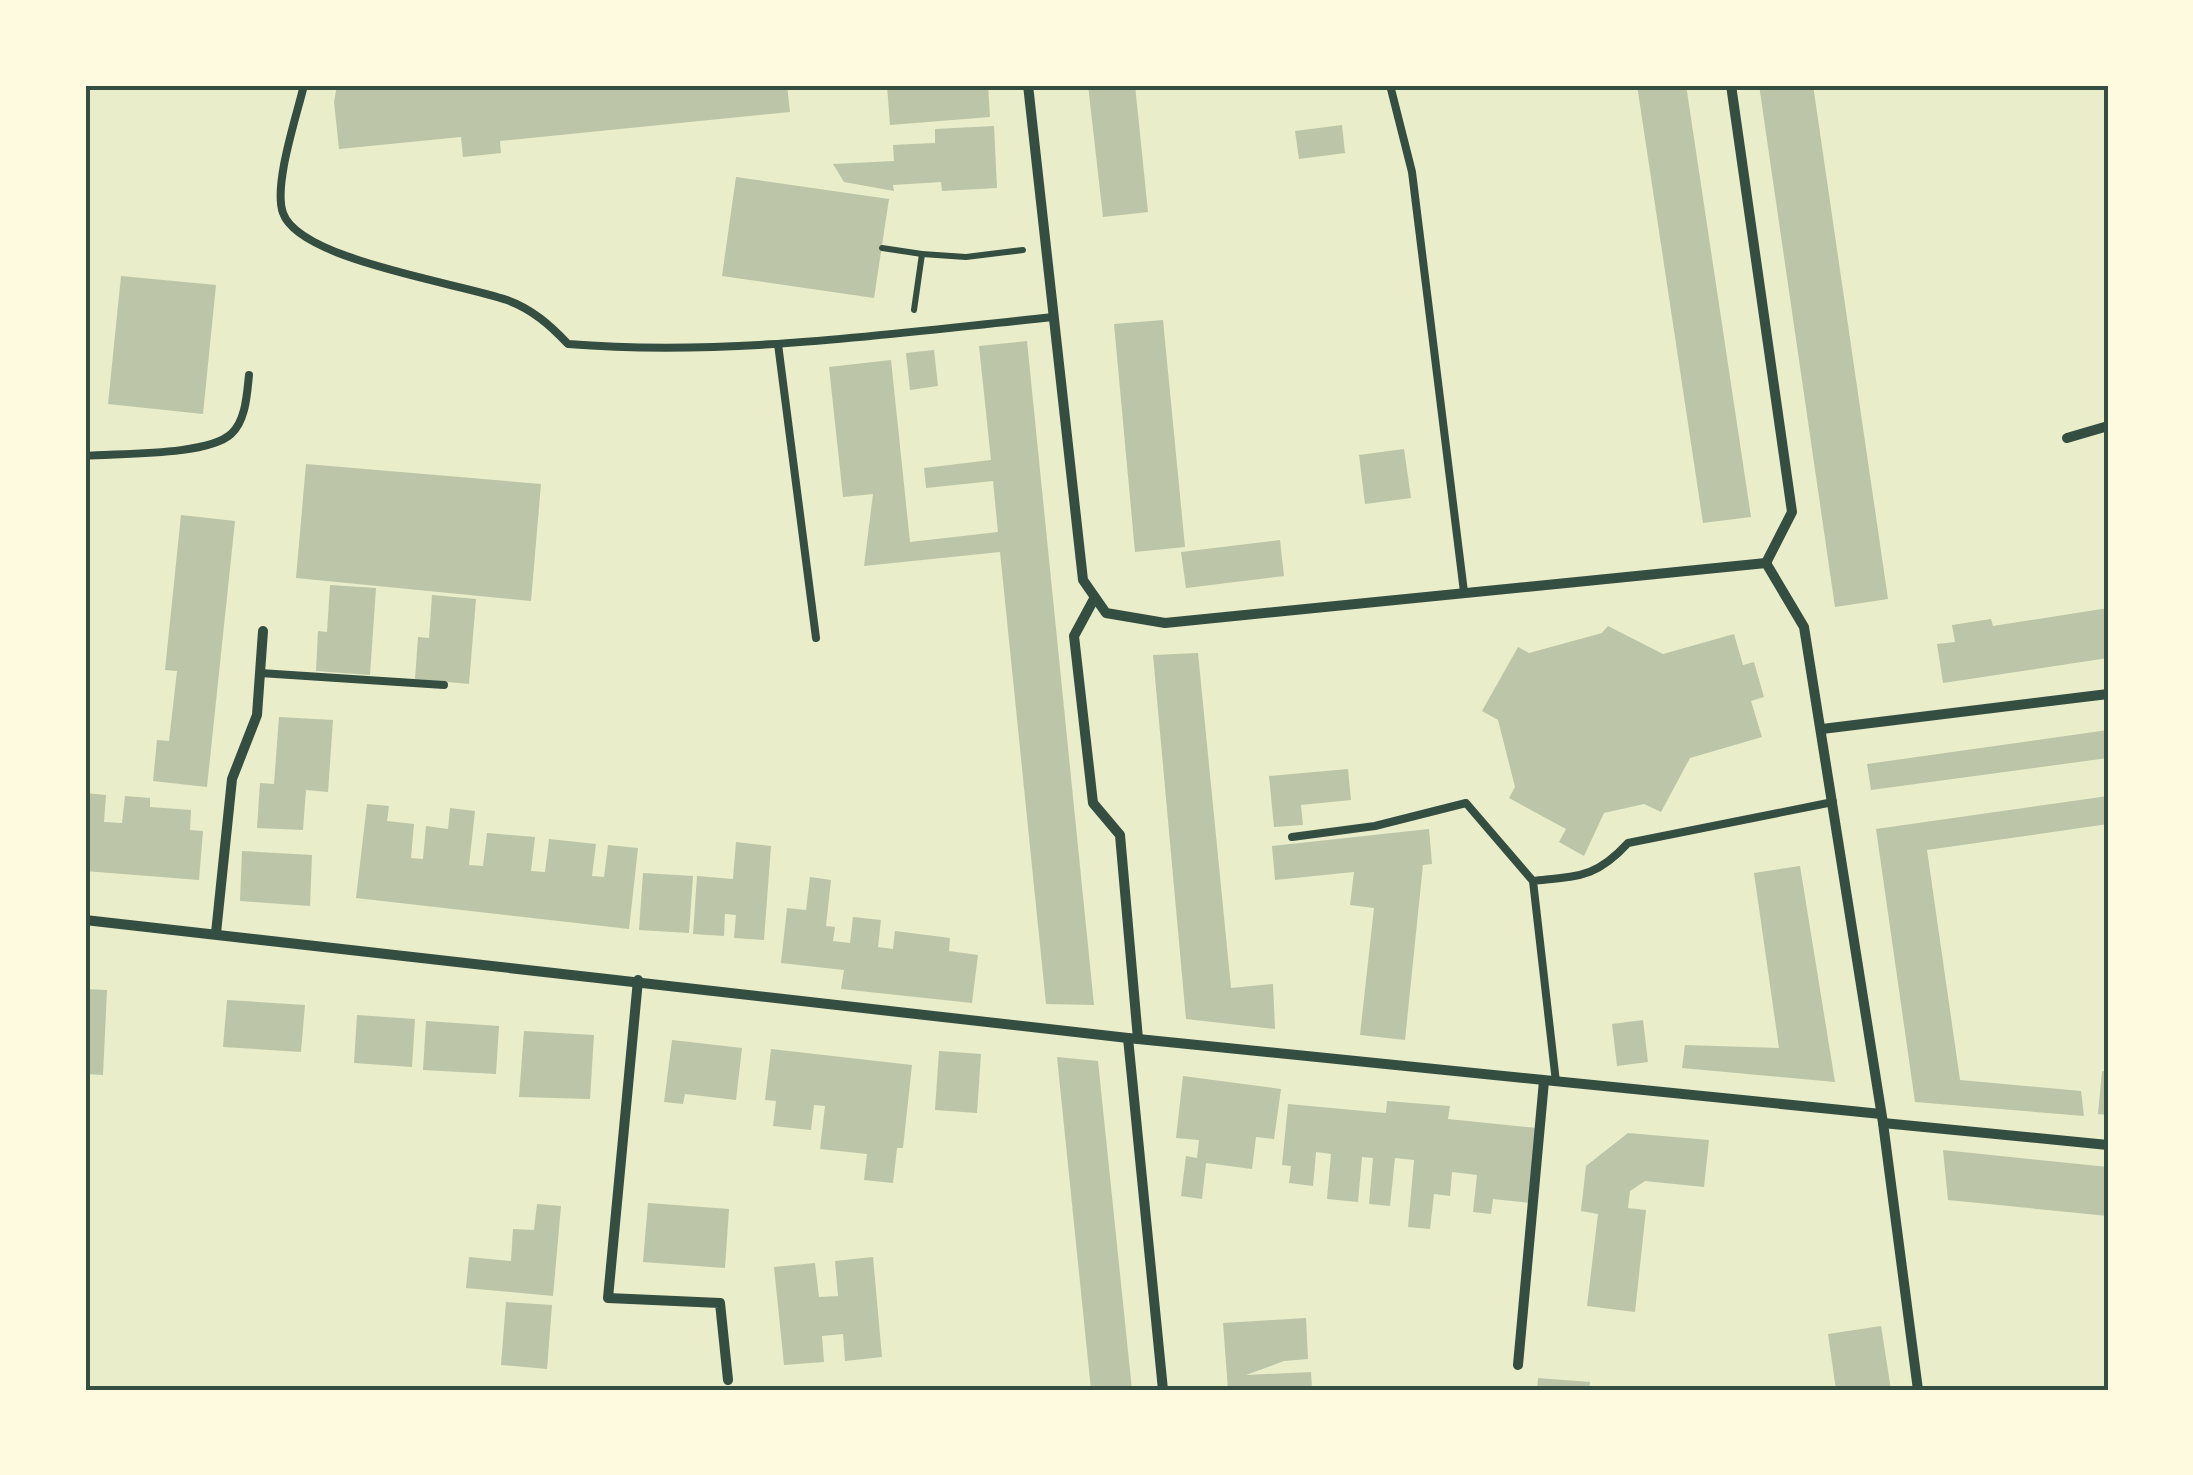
<svg xmlns="http://www.w3.org/2000/svg" width="2193" height="1475" viewBox="0 0 2193 1475" font-family="'Work Sans',sans-serif">
<style>
.building{fill:#bcc5a7}
.lines{fill:none;stroke-linecap:round;stroke-linejoin:round}
.path{stroke:#344e41;stroke-width:6}
.service{stroke:#344e41;stroke-width:8}
.minor{stroke:#344e41;stroke-width:10}
.neatline{fill:none;stroke:#344e41;stroke-width:4}
</style>
<rect width="100%" height="100%" fill="#e9edc9"/>
<g class="building">
<path d="M337 85H787L790 112 500 141 501 153 463 157 461 137 339 149 334 102Z"/>
<path d="M887 85H988L990 117 890 125Z"/>
<path d="M1088 85H1135L1148 212 1103 217Z"/>
<path d="M1637 85H1686L1751 517 1703 523Z"/>
<path d="M1759 85H1813L1888 599 1835 607Z"/>
<path d="M1342 125 1345 153 1299 159 1295 131Z"/>
<path d="M994 126 997 188 942 191 941 182 893 185 894 191 844 182 833 164 894 161 893 145 935 143V129Z"/>
<path d="M736 177 889 199 874 298 722 276Z"/>
<path d="M121 276 216 285 203 414 108 404Z"/>
<path d="M1163 320 1185 547 1135 552 1114 324Z"/>
<path d="M1027 341 1042 490 1094 1005 1046 1004 1000 552 864 566 873 494 843 497 829 367 891 360 910 542 998 532 993 481 926 488 924 468 991 460 979 346Z"/>
<path d="M934 350 938 386 910 390 906 353Z"/>
<path d="M1404 449 1411 498 1365 504 1359 455Z"/>
<path d="M306 464 541 484 531 601 296 578Z"/>
<path d="M181 515 235 521 207 787 153 781 157 740 169 741 177 671 165 670Z"/>
<path d="M1280 540 1284 576 1186 588 1181 552Z"/>
<path d="M330 585 376 588 370 675 316 671 318 631 327 632Z"/>
<path d="M432 595 476 599 469 684 415 679 418 637 429 638Z"/>
<path d="M2108 608V658L1943 683 1937 644 1955 642 1952 625 1991 619 1993 626Z"/>
<path d="M1608 626 1663 654 1734 634 1743 665 1754 662 1764 697 1751 701 1762 737 1690 758 1661 812 1644 804 1604 813 1584 856 1559 842 1566 829 1509 798 1515 787 1498 720 1482 711 1518 647 1529 653 1602 633Z"/>
<path d="M1198 653 1231 988 1273 984 1275 1029 1186 1019 1153 655Z"/>
<path d="M279 717 333 720 328 792 306 790 303 830 257 828 260 783 274 784Z"/>
<path d="M2108 730V758L1871 790 1867 764Z"/>
<path d="M1348 769 1351 800 1301 805 1303 825 1274 827 1269 776Z"/>
<path d="M85 793 106 795 104 822 122 823 125 796 150 798V807L191 810 190 830 203 831 199 880 85 871Z"/>
<path d="M2108 796V824L1927 850 1960 1080 2081 1091 2084 1116 1915 1102 1876 829Z"/>
<path d="M367 804 389 806 387 821 414 824 411 858 423 859 426 826 448 829 450 808 475 811 469 865 483 866 487 833 535 837 531 871 545 872 549 839 596 844 592 876 604 877 608 845 638 848 629 929 356 898Z"/>
<path d="M1429 829 1432 864 1423 865 1405 1040 1360 1035 1374 908 1350 905 1354 872 1275 880 1272 846Z"/>
<path d="M736 842 771 846 764 940 734 938 736 915 725 914 724 936 693 934 697 876 733 879Z"/>
<path d="M242 851 312 855 310 906 240 901Z"/>
<path d="M1800 866 1835 1082 1682 1068 1685 1045 1779 1048 1754 873Z"/>
<path d="M643 873 693 876 689 933 639 930Z"/>
<path d="M810 877 831 880 826 926 835 927 833 941 850 943 853 917 881 920 878 947 893 949 895 931 950 938 949 951 978 955 972 1003 841 989 844 970 781 963 787 908 806 910Z"/>
<path d="M85 989 107 990 103 1075 85 1074Z"/>
<path d="M227 1000 305 1005 301 1052 223 1047Z"/>
<path d="M357 1015 415 1019 412 1067 354 1063Z"/>
<path d="M1643 1020 1648 1062 1617 1066 1612 1024Z"/>
<path d="M426 1021 499 1026 496 1074 423 1070Z"/>
<path d="M524 1031 594 1035 590 1099 519 1097Z"/>
<path d="M672 1040 742 1048 736 1100 685 1094 683 1104 664 1102Z"/>
<path d="M771 1049 912 1065 903 1148H897L893 1183 864 1180 867 1154 820 1149 825 1106 814 1105 811 1130 773 1126 776 1101 765 1100Z"/>
<path d="M939 1051 981 1054 977 1113 935 1110Z"/>
<path d="M1057 1057 1098 1061 1132 1390H1091Z"/>
<path d="M2102 1071 2108 1072V1115L2098 1114Z"/>
<path d="M1183 1076 1281 1089 1274 1139 1256 1137 1252 1169 1206 1163 1202 1199 1181 1196 1186 1156 1197 1158 1199 1140 1176 1138Z"/>
<path d="M1387 1101 1450 1106 1448 1119 1537 1128 1530 1203 1493 1199 1491 1214 1473 1212 1477 1175 1452 1172 1450 1196 1434 1194 1430 1229 1408 1227 1414 1160 1395 1158 1390 1206 1369 1204 1373 1158 1362 1157 1358 1202 1327 1199 1331 1154 1316 1152 1313 1186 1289 1183 1291 1166 1282 1165 1288 1104 1386 1113Z"/>
<path d="M1628 1133 1709 1140 1704 1187 1645 1181 1630 1191 1628 1208 1646 1210 1635 1312 1587 1306 1598 1214 1581 1211 1586 1166Z"/>
<path d="M1943 1150 2108 1167V1216L1948 1200Z"/>
<path d="M648 1203 729 1209 725 1268 643 1262Z"/>
<path d="M537 1204 561 1206 553 1296 466 1288 469 1257 511 1261 513 1229 534 1230Z"/>
<path d="M873 1257 882 1357 845 1361 843 1334 822 1336 824 1362 784 1365 774 1267 815 1263 819 1297 838 1296 835 1261Z"/>
<path d="M506 1302 552 1305 547 1369 501 1365Z"/>
<path d="M1306 1318 1308 1359 1284 1361 1246 1375 1311 1372 1312 1390H1228L1223 1323Z"/>
<path d="M1881 1326 1891 1390H1836L1828 1334Z"/>
<path d="M1538 1378 1590 1382 1589 1390H1537Z"/>
</g>
<g class="lines">
<g class="path">
<path d="M882 248 922 254"/>
<path d="M914 310 922 254 966 257 1023 250"/>
</g>
<g class="service">
<path d="M304 85C297 115 273 185 283 213 299 260 459 283 507 300 532 309 550 325 568 344 730 357 893 333 1054 317"/>
<path d="M1390 85 1412 172 1464 592"/>
<path d="M778 344 816 638"/>
<path d="M85 456C118 453 207 456 231 434 246 421 247 393 249 375"/>
<path d="M260 673 444 685"/>
<path d="M1292 837 1375 826 1466 803 1533 881"/>
<path d="M1556 1082 1533 881C1578 876 1596 878 1628 843L1833 802"/>
</g>
<g class="minor">
<path d="M1028 85 1083 580 1106 613 1165 623 1766 563"/>
<path d="M1731 85 1792 512 1766 563"/>
<path d="M2067 438 2108 426"/>
<path d="M1766 563 1804 627 1883 1123 1918 1390"/>
<path d="M1094 599 1074 636 1093 803 1120 835 1138 1039"/>
<path d="M1822 729 2108 694"/>
<path d="M85 920 1128 1038 1881 1114"/>
<path d="M216 933 232 779 257 715 263 631"/>
<path d="M638 980 608 1298 720 1303 728 1380"/>
<path d="M1128 1038 1163 1390"/>
<path d="M1883 1123 2108 1145"/>
<path d="M1518 1365 1544 1081"/>
</g>
</g>
<rect width="2193" height="1475" fill="none" stroke="#fefae0" stroke-width="175"/>
<rect x="88" y="88" width="2018" height="1300" class="neatline"/>
</svg>
